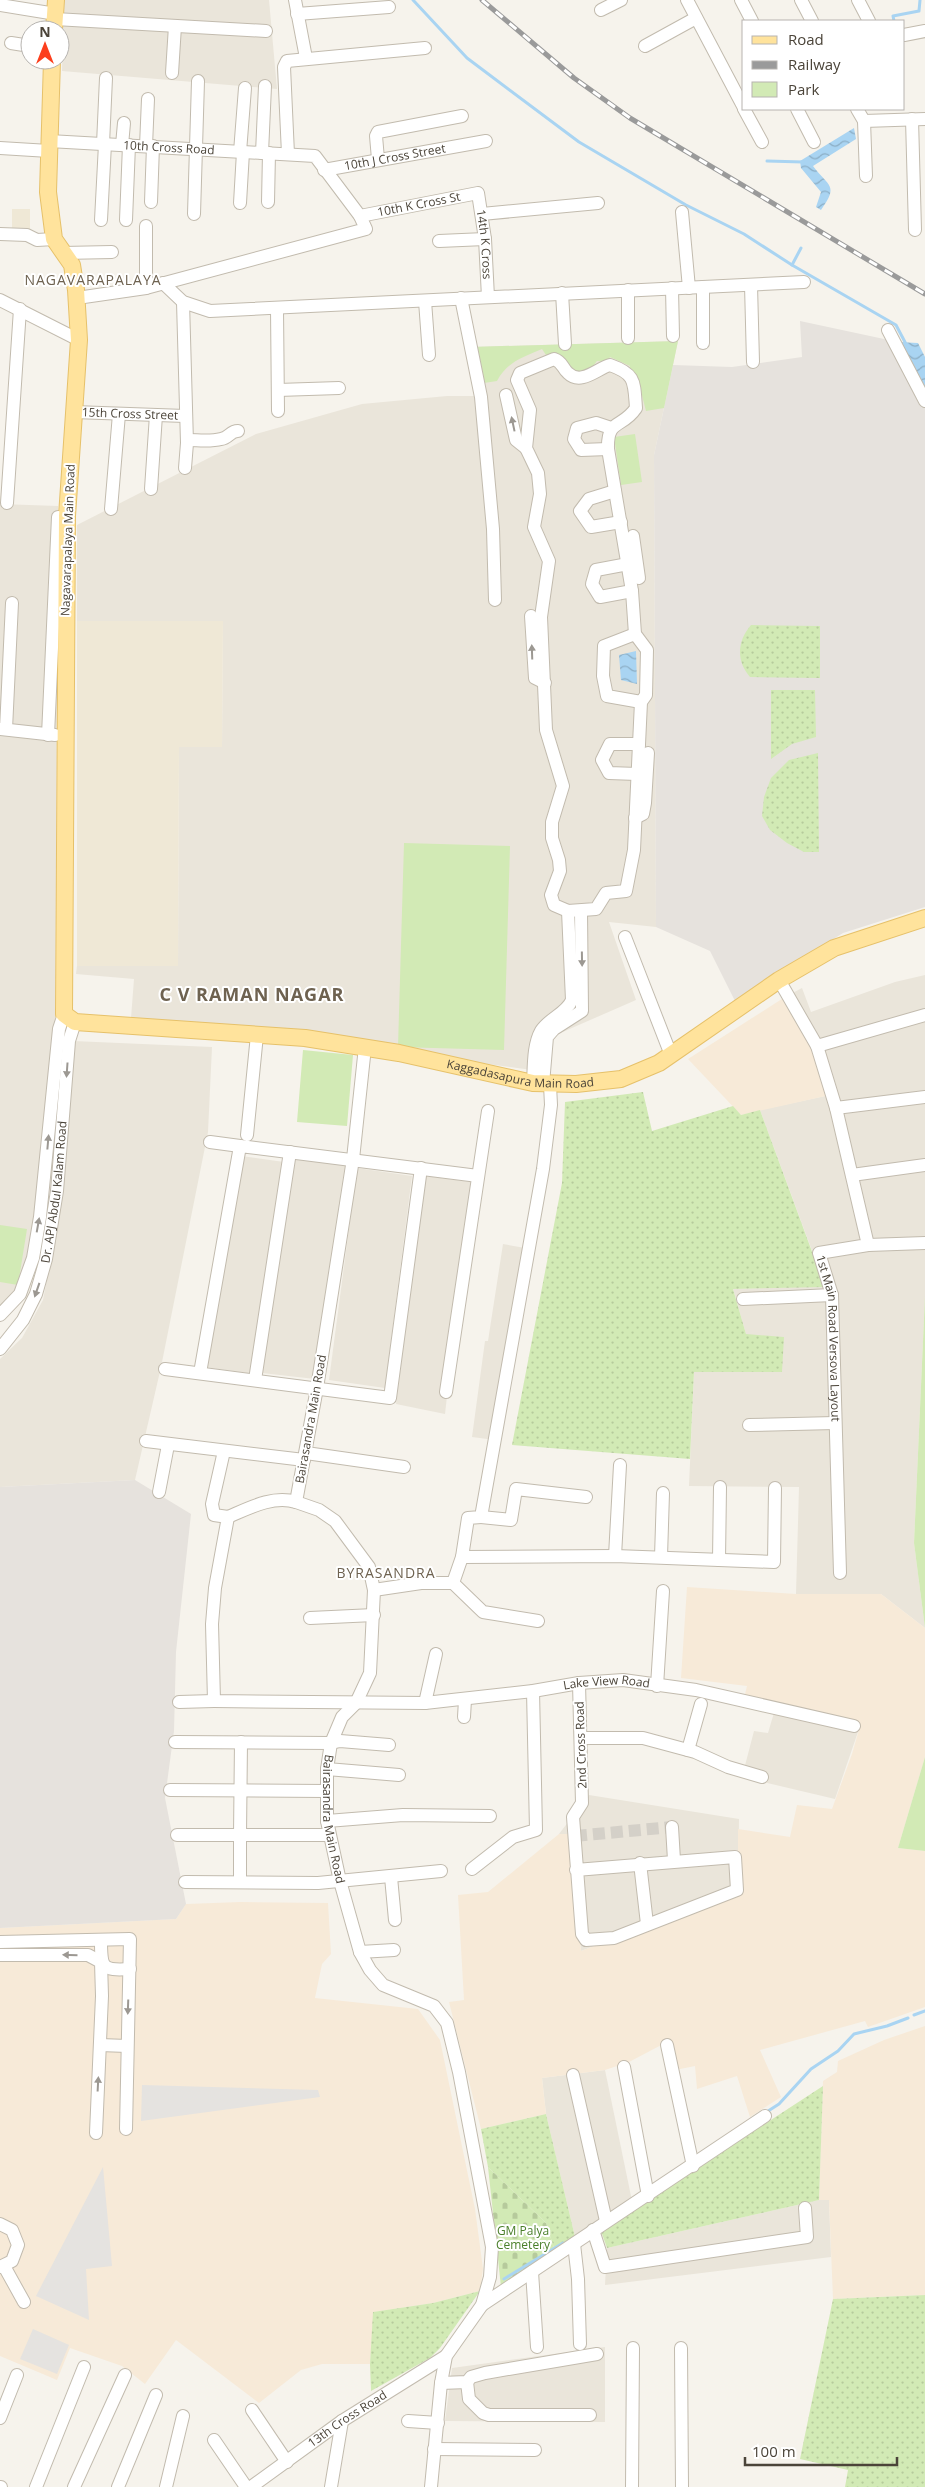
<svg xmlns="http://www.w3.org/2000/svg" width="925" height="2487" viewBox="0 0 925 2487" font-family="'Open Sans',sans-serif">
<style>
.residential{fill:#eae5da}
.commercial{fill:#f7ead8}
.industrial{fill:#e6e2dd}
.education{fill:#efe8d6}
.grass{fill:url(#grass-dots)}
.cemetery{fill:url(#cemetery-stones)}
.green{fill:#d2eab5}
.parking{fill:#e5e3e0}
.water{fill:url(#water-waves)}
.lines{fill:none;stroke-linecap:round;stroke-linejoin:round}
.stream{stroke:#a9d4f2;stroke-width:3}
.minor-tunnel{stroke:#d4d0c8;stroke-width:12;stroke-dasharray:12 6;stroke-linecap:butt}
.minor-casing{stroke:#c2bbae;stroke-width:14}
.major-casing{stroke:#e6c16a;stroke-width:18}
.minor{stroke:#fff;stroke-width:12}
.major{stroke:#ffe39c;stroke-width:16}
.rail-casing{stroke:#9a9a9a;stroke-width:5}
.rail{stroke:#fff;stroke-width:3;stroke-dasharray:9;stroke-linecap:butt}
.oneway{fill:#9c9892}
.labels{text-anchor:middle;stroke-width:4;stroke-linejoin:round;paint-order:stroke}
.street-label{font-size:12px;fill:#4b4439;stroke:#fff}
.park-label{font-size:12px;fill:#4a7f2a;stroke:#fff}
.neighbourhood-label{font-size:14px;letter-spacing:1px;fill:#6e6250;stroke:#fff}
.district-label{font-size:18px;font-weight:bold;letter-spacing:1px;fill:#6e6250;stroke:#fff}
</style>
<defs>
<pattern id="grass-dots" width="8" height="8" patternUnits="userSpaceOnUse" patternTransform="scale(1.25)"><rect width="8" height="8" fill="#d2eab5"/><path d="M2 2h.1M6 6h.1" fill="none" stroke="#b6ca9c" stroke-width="1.8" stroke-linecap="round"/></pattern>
<pattern id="cemetery-stones" width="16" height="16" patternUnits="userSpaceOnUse" patternTransform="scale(1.25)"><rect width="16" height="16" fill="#d2eab5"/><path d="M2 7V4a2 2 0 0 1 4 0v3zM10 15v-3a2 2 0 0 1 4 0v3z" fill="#b6ca9c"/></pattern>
<pattern id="water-waves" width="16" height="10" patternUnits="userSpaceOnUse" patternTransform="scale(1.25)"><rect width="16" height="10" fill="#a9d4f2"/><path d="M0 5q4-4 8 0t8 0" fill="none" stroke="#8caec5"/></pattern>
</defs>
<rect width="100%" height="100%" fill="#f6f3ec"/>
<g class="residential">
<path d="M64 0H269L277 89 62 71Z"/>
<path d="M678 341 654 455 656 927 609 922 636 1000 549 1038 547 1072 480 1063 317 1032 131 1018 134 979 76 974 77 966H178L179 747H222L223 621H77V525L256 434 362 404 447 396H485L471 347Z"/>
<path d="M0 504 58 506 55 1043 31 1257 19 1288 0 1309Z"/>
<path d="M925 975V1296L914 1543 925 1628 881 1594H796L799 1487 689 1486 694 1372H782L746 1334 733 1289 825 1286 760 1110 830 1095 785 997 802 988 811 1012 895 982Z"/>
<path d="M73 1041 212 1047 208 1132 161 1367 135 1480 0 1487V1359L22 1338 43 1300 51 1258Z"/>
<path d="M241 1156 284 1162 254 1374 205 1367Z"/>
<path d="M294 1159 346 1165 315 1379 262 1373Z"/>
<path d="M357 1168 412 1176 385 1388 329 1380Z"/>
<path d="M425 1176 471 1182 445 1414 396 1404Z"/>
<path d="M503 1244 525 1248 495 1440 472 1437 485 1341H488Z"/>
<path d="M776 1706 860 1726 835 1799 742 1777 754 1731 768 1733Z"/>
<path d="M589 1795 739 1819 738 1891 581 1951 570 1834H559Z"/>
<path d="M605 2070 632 2201 575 2237 546 2114 542 2078Z"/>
<path d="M819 2200H829L831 2257 605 2285 607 2248Z"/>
<path d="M605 2347V2422L445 2421 452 2368Z"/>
</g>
<g class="commercial">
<path d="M785 997 814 1047 830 1095 741 1115 688 1059Z"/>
<path d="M687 1587 796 1594H881L925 1628V1757L898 1848 925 1851V2007L868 2027 865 2021 760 2050 781 2097 750 2117 737 2076 697 2089 695 2066 675 2070 669 2041 629 2062 605 2070 542 2078 546 2114 481 2129 449 2002 464 2000 458 1895 488 1892 559 1834H570L581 1951 738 1891V1829L790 1837 797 1805 832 1809 852 1754 860 1726 744 1698 747 1686 681 1678Z"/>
<path d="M241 1902 328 1903 331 1954 322 1964 315 1998 418 2009 440 2040 475 2209 483 2269 480 2291 433 2303 374 2312 370 2364H322L301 2370 259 2403 176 2340 145 2384 122 2366 70 2348 57 2380 0 2356V1928L176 1919 186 1904Z"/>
<path d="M925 2026V2295L833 2299 829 2200H819L823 2081 837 2072 838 2061 884 2040Z"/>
</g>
<g class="industrial">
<path d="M800 321 898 342 925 387V907L843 933 735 1001 710 951 656 927 654 455 673 365 732 367 802 357Z"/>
<path d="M135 1480 191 1514 176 1652 174 1731 165 1798 186 1904 176 1919 0 1928V1487Z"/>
</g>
<g class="education">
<rect x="12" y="209" width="18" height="24"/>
<path d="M77 621H223L222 747H179L178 966H77Z"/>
</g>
<g class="grass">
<path d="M751 625 820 626V678L750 677C736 661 737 641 751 625Z"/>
<path d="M771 690H815L816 737 792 744 771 759Z"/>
<path d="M818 753 819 852H804L787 843 770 830 762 816 764 797 771 778 789 760Z"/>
<path d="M643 1092 652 1131 733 1106 741 1115 760 1110 825 1287 733 1289 746 1334 784 1337 782 1372H694L690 1459 512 1445 562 1183 565 1102Z"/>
<path d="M823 2086 819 2200 607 2248 601 2231Z"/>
<path d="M546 2114 575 2237 554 2248 546 2223 488 2167 481 2129Z"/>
<path d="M480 2291 440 2348 430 2358 371 2391 370 2364 373 2312 433 2303Z"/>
<path d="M925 2295V2487H845L848 2470 800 2459 833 2299Z"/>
</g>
<path class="cemetery" d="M488 2167 546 2223 554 2248 501 2287Z"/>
<g class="green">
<path d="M678 341 664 408 646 411 638 380 629 371 630 366 610 357 607 362 597 361 590 370 575 373 555 354 546 355 542 349C523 357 507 362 497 381L484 383 471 347Z"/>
<path d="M635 434 642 482 621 485 614 437Z"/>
<path d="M404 843 510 846 504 1050 398 1047Z"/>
<path d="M303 1050 353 1055 347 1126 297 1122Z"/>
<path d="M0 1225 27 1229 18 1285 0 1282Z"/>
<path d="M925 1296V1628L914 1543Z"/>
<path d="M925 1757V1851L898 1848Z"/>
</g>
<g class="parking">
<path d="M142 2085 318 2090 320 2097 141 2121Z"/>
<path d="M103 2167 112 2266 86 2269 89 2320 36 2296Z"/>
<path d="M33 2329 69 2345 57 2374 20 2359Z"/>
</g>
<g class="water">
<path d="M854 128 856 139 813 166C829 187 839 185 821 210L816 207 821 192 801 168 800 161Z"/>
<path d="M898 342 918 343 925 357V387Z"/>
<path d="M636 651 637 684 621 680 619 655Z"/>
</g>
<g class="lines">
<g class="stream">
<path d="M413 0 467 58 579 142 686 205 744 234 792 265 896 325 906 344"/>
<path d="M894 21 893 16 919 11 920 0"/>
<path d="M767 161 803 162"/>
<path d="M792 265 801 248"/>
<path d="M914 2015 925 2011"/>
<path d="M765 2113 779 2104 811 2069 838 2051 854 2034 887 2026 908 2018"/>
<path d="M504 2279 563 2243"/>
</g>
<path class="minor-tunnel" d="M575 1836 672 1827"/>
<defs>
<g id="minor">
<path d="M295 0 306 58"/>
<path d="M687 0 744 108"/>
<path d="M741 0 752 21"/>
<path d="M801 0 812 21"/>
<path d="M858 0 869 21"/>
<path d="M0 5 56 14"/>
<path d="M601 10 621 0"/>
<path d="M297 14 389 7"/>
<path d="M55 19 266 31"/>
<path d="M904 35 925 31"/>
<path d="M11 43 30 46"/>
<path d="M645 46 696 18"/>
<path d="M172 73 175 26"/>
<path d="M744 109 762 142"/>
<path d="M797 109 814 142"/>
<path d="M857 109 864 121 866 176"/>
<path d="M912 119 915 230"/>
<path d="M864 121 925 119"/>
<path id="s1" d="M49 141 315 156 360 216 366 229 146 288 77 298"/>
<path d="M103 144 106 78"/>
<path d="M122 145 124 123"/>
<path d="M146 146 148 99"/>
<path d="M0 148 49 151"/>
<path d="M240 152 245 88"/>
<path d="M262 153 265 86"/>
<path d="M288 154 284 67 287 61 425 48"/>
<path d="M378 159 376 136 378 132 462 116"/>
<path id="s2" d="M324 170 486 141"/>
<path d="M151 202 153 146"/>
<path d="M268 202 269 153"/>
<path d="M240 203 243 152"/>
<path d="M682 212 689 288"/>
<path d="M194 214 198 81"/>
<path d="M482 214 598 203"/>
<path id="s3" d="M360 216 478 193 485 239 488 297"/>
<path d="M101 220 105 144"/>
<path d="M126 220 129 145"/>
<path d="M146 226V288"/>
<path d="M0 234 27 235 37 240 54 239"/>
<path d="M439 241 485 239"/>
<path d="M63 253 112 252"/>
<path d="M163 283 183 302 210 311 804 282"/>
<path d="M751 285 753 362"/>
<path d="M703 287V343"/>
<path d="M672 288 673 336"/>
<path d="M628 290V338"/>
<path d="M562 293 565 344"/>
<path d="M461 298 481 397 493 529 495 600"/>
<path d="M0 300 79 340"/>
<path d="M425 301 429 355"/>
<path d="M183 302 187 443 185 468"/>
<path d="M277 309 278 411"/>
<path d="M888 330 925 401"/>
<path d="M554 359C563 362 562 368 568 373 581 386 598 368 610 365 636 374 634 382 636 408 622 429 607 418 608 449L632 591 635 634 647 650 646 695 641 702 634 850 626 891 606 893 596 909 568 911 554 905 551 895 560 871 559 860 552 838V822L563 786 546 730 541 617 549 561 534 527 540 494 538 473 526 448 530 410 517 380 520 373Z"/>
<path d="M278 390 339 388"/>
<path d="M506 395 516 440 526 448"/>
<path id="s4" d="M74 412 185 416"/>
<path d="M187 440C198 440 210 442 221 439 229 438 230 431 238 431"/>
<path d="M608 449 581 450 574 439 577 428 596 423 611 428"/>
<path d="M151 489 156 415"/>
<path d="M615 491 589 499 580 511 591 527 621 522"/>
<path d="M7 503 20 309"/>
<path d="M111 509 119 414"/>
<path d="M633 536 639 578"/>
<path d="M628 564 596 570 592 584 600 597 632 591"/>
<path d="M531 616 535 678 545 683"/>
<path d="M635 634 604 646 603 676 607 696 641 702"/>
<path d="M0 729 55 735"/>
<path d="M6 729 12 603"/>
<path d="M48 735 58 517"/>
<path d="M637 774 609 773 602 760 610 744H639"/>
<path d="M635 818 643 814 645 803 648 753"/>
<path d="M625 937 671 1055"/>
<path id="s5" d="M779 980 817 1046 836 1108 868 1245 819 1253 832 1295 840 1573"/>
<path d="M817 1046 925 1015"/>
<path id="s6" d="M365 1047 353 1159 317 1388 296 1502 319 1510 335 1521 369 1567 374 1590 370 1673 356 1703 342 1717 331 1743 327 1769V1821L340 1881 360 1952 370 1970 383 1985 434 2006 447 2023 459 2072 492 2247 490 2277 482 2305 446 2356 441 2383 431 2487"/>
<path d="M533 1083C534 1067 533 1045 541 1031 549 1018 566 1014 572 1000L568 911"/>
<path d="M543 1084 547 1037 554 1029 582 1011 581 911"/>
<path d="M836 1108 925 1097"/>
<path d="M247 1135 257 1035"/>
<path d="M210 1142 240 1146"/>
<path d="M852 1175 925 1165"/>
<path d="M868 1245 925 1243"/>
<path d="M743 1299 832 1295"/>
<path d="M0 1315 20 1294 33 1258 40 1217 59 1029 64 1014"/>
<path id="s7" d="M0 1349 23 1320 36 1294 46 1259 57 1191 69 1041 75 1022"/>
<path d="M165 1369 390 1398 421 1168"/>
<path d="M200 1373 240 1146 478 1176"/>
<path d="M255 1380 290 1152"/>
<path d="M446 1392 488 1111"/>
<path d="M749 1425 835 1423"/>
<path d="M146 1441 304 1460"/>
<path id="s8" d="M224 1451 212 1504 214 1515 228 1517 215 1588 212 1624 214 1701 425 1703 533 1691 579 1683 623 1680 696 1690 854 1726"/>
<path d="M306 1453 404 1467"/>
<path d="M159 1492 168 1445"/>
<path d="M228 1517C249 1508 273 1495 296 1502"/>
<path d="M481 1517 511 1520 516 1489 586 1497"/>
<path d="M615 1556 620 1465"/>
<path d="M462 1557 615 1556 774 1562 775 1488"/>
<path d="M661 1557 663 1493"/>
<path d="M719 1560 720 1487"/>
<path d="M453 1583 483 1612 538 1621"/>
<path d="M374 1590 421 1583H453L462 1557 468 1518 481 1517 543 1169 551 1105 550 1085"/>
<path d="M310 1618 374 1615"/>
<path d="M657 1686 663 1591"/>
<path d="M179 1702 214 1701"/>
<path d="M425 1703 436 1654"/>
<path d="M464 1717 465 1700"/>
<path d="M581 1738H643L695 1752 728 1767 762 1777"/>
<path d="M175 1742 331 1743 340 1741 389 1745"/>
<path d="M241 1742 240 1835H329"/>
<path d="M688 1750 701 1704"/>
<path d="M327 1769 399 1775"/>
<path d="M170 1790 326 1791"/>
<path d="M327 1821 403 1815 490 1816"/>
<path d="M672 1827 674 1860"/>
<path d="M177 1835H240V1882"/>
<path d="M640 1863 647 1924"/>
<path d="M472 1869 513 1837 536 1830 533 1691"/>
<path d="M576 1870 735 1857 737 1890 614 1938 586 1940 582 1934 573 1817 582 1803 579 1683"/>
<path d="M391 1877 395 1920"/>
<path d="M185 1882 318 1883 441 1871"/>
<path d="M101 1940C101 1967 101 1971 130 1969"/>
<path d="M0 1942 130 1939 126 2129"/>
<path d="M360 1952 394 1950"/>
<path d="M0 1955H88L101 1962 102 1996 96 2133"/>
<path d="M100 2045 127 2046"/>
<path d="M667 2045 693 2166"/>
<path d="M624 2067 648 2196"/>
<path d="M573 2075 606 2221"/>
<path d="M0 2224 12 2230 18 2245 12 2261 0 2267"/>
<path d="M593 2230 605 2267 807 2237 805 2208"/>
<path d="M574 2244 578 2279 580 2344"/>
<path d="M4 2266 24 2302"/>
<path d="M532 2272 537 2347"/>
<path d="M482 2305 765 2116"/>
<path d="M681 2348 682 2487"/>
<path d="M467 2382 469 2399 483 2413 489 2415H590"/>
<path d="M441 2383 467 2382 471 2377 485 2373 597 2354"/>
<path d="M252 2410 287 2462"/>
<path d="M0 2418 17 2375"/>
<path d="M408 2421 438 2423"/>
<path d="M214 2440 246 2487"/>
<path d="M434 2449 535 2450"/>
<path d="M0 2487H1"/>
<path d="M36 2487 84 2367"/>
<path d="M74 2487 125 2375"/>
<path d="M118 2487 156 2395"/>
<path d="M166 2487 183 2416"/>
<path id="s9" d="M251 2487 342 2421 446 2356"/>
<path d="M331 2487 342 2421"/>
<path d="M632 2487 633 2348"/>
</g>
<g id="major">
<path d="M54 30 56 0"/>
<path id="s10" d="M52 60 48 192 54 239 72 265 76 290 79 340 67 516 64 1014 75 1022 305 1038 399 1053 533 1083 576 1084 621 1079 659 1063 779 980 834 948 925 918"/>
</g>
</defs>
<use href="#minor" class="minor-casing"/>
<use href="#major" class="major-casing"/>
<use href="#minor" class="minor"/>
<use href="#major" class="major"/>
<defs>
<path id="rail" d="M482 0 574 78 630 118 925 294"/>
</defs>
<use href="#rail" class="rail-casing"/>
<use href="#rail" class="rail"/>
</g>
<defs><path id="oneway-solid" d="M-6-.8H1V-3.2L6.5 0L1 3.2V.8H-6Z" transform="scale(1.25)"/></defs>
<g class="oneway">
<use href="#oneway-solid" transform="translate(513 424) rotate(-102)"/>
<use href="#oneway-solid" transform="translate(532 652) rotate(-92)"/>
<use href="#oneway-solid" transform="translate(582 959) rotate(89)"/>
<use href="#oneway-solid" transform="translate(67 1070) rotate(94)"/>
<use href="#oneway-solid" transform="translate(48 1142) rotate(-85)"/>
<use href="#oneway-solid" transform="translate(38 1225) rotate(-80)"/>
<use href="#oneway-solid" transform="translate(37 1290) rotate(109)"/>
<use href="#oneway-solid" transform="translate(70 1955) rotate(-179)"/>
<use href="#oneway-solid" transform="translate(128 2007) rotate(92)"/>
<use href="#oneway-solid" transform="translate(98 2084) rotate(-87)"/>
</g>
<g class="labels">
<g class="street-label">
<text dy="4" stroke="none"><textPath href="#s1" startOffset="120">10th Cross Road</textPath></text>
<text dy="4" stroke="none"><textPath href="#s2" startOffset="72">10th J Cross Street</textPath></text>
<text dy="4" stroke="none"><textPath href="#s3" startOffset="60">10th K Cross St</textPath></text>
<text dy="4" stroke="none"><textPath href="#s3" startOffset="172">14th K Cross</textPath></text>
<text dy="4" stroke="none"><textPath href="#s4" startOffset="56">15th Cross Street</textPath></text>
<text transform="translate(68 540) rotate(-88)" y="4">Nagavarapalaya Main Road</text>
<text dy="4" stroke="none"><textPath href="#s10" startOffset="1424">Kaggadasapura Main Road</textPath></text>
<text dy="4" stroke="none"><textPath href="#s7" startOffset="170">Dr. APJ Abdul Kalam Road</textPath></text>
<text dy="4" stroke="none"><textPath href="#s5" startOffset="418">1st Main Road Versova Layout</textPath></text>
<text transform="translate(311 1419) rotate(-80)" y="4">Bairasandra Main Road</text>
<text dy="4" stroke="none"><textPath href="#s8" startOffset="659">Lake View Road</textPath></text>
<text transform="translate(581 1745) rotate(-92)" y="4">2nd Cross Road</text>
<text dy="4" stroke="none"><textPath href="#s6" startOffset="826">Bairasandra Main Road</textPath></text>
<text dy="4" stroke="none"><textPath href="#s9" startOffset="118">13th Cross Road</textPath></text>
</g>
<g class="park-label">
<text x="523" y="2235">GM Palya<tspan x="523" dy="14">Cemetery</tspan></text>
</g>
<g class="neighbourhood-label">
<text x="93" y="285">NAGAVARAPALAYA</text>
<text x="386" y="1578">BYRASANDRA</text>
</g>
<g class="district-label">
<text x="252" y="1001">C V RAMAN NAGAR</text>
</g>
</g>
<rect x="742" y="20" width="162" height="90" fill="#ffffff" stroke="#b7b4b0"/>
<rect x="752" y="36" width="25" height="8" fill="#ffe39c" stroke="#b7b4b0"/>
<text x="788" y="45" font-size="15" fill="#4b4439">Road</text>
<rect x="752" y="61" width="25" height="8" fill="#9a9a9a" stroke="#b7b4b0"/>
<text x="788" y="70" font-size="15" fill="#4b4439">Railway</text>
<rect x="752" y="82" width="25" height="15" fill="#d2eab5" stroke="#b7b4b0"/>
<text x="788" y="95" font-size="15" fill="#4b4439">Park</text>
<g transform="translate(45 45)"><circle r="24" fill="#ffffff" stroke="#b7b4b0"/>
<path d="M0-4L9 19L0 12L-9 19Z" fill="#fc3f1d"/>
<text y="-8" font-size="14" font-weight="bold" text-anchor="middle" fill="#4b4439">N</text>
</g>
<path d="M745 2457v8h152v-8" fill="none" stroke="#4b4439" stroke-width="2.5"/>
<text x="752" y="2457" font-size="15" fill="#4b4439" stroke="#ffffff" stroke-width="4" paint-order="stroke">100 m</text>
</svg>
